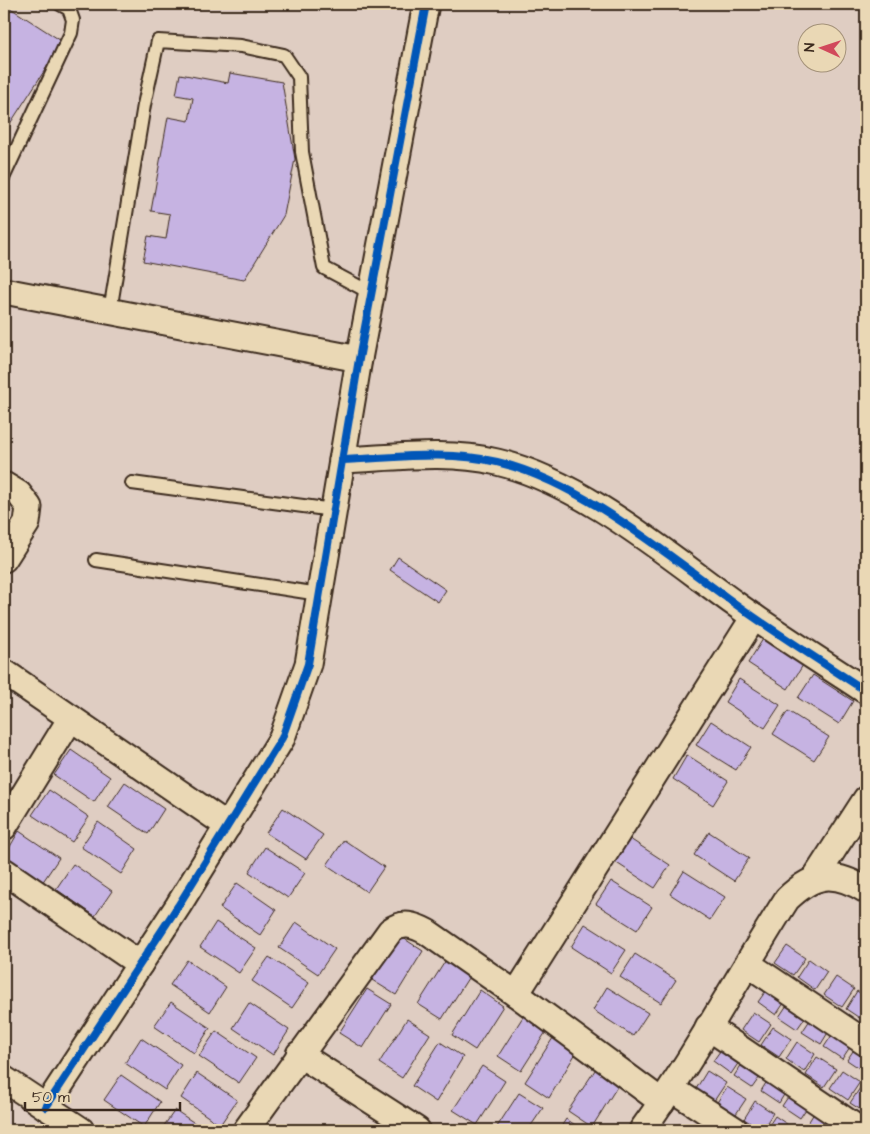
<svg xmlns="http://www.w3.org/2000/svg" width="870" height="1134" viewBox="0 0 870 1134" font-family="'Architects Daughter',sans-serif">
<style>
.building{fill:#c6b3e2;stroke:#3b2a1e}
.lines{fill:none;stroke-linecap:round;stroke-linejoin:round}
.service-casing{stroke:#3b2a1e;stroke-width:16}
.minor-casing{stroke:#3b2a1e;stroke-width:29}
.service{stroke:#ead8b5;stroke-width:12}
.minor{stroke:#ead8b5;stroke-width:25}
.cycleway-casing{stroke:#ead8b5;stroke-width:11}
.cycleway{stroke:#0057b8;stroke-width:8}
</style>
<rect width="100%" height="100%" fill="#dfcdc2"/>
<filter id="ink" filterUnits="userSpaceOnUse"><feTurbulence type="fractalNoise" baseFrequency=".02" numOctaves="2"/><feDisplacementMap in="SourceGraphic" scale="10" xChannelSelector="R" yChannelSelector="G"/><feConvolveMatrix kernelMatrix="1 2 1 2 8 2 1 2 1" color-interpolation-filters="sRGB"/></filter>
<g filter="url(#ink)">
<g class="building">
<path d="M4 4 63 42 4 133Z"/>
<path d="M230 73 282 82 295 159 284 215 244 280 143 261 148 236 166 239 170 214 151 211 168 117 189 121 193 98 176 95 180 74 228 83Z"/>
<path d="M398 557 446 590 438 602 390 570Z"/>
<path d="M763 639 803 665 788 689 748 663Z"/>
<path d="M813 675 853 701 839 724 798 698Z"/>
<path d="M739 679 780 705 765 728 725 702Z"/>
<path d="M788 711 829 737 814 760 773 734Z"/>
<path d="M711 721 751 747 736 770 696 745Z"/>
<path d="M71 750 110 777 94 802 54 775Z"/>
<path d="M687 755 728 781 713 805 673 779Z"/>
<path d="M125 782 164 809 148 834 108 807Z"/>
<path d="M49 790 89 817 72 842 32 815Z"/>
<path d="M283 808 323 835 306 859 266 833Z"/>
<path d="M98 822 137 849 121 874 81 847Z"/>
<path d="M19 831 59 858 42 883 4 857Z"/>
<path d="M709 832 749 858 734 881 694 855Z"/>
<path d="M630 839 670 865 655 888 615 862Z"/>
<path d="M344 840 384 867 367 892 327 865Z"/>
<path d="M265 847 305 873 288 898 249 872Z"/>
<path d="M73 864 112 891 95 916 56 889Z"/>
<path d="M684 871 725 897 710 920 670 894Z"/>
<path d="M611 881 652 907 637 930 596 904Z"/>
<path d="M237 883 276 910 260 935 220 908Z"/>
<path d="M216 922 256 948 239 973 200 947Z"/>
<path d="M296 922 335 949 318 974 279 948Z"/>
<path d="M585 924 626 950 611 973 571 947Z"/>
<path d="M400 936 423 951 396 995 372 980Z"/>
<path d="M787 946 805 958 793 975 775 963Z"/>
<path d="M635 954 676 980 661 1003 620 977Z"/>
<path d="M269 957 309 983 292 1008 252 981Z"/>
<path d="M809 959 827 972 815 990 797 977Z"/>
<path d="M187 960 226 987 210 1012 170 985Z"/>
<path d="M446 960 470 975 442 1019 418 1004Z"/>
<path d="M836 977 854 989 842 1007 824 995Z"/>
<path d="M770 985 788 997 776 1015 758 1002Z"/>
<path d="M607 987 648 1013 633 1036 593 1010Z"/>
<path d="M367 989 391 1004 363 1048 339 1033Z"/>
<path d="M480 990 503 1006 475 1050 452 1035Z"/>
<path d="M857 991 866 997V1017L864 1021 846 1009Z"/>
<path d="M791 999 809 1012 797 1029 779 1017Z"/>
<path d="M171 1002 210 1028 194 1053 154 1026Z"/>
<path d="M249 1003 289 1030 273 1055 233 1028Z"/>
<path d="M526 1012 549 1027 521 1071 498 1056Z"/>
<path d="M753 1012 771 1024 759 1042 741 1030Z"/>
<path d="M814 1014 832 1026 821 1044 802 1032Z"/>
<path d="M407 1019 430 1034 402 1078 379 1063Z"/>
<path d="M773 1027 791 1039 779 1057 761 1045Z"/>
<path d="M836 1029 854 1041 842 1059 824 1047Z"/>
<path d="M216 1031 256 1058 239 1083 199 1056Z"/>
<path d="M141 1038 181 1065 165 1090 125 1063Z"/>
<path d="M553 1038 576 1053 549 1098 525 1082Z"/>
<path d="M440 1042 463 1057 436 1102 412 1086Z"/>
<path d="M797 1042 815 1054 804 1072 786 1059Z"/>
<path d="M859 1042 866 1047 865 1072 847 1060Z"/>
<path d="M725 1044 743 1056 731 1074 713 1061Z"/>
<path d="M817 1057 836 1069 824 1087 806 1075Z"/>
<path d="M746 1058 764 1071 752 1088 734 1076Z"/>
<path d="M482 1066 505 1081 477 1125 453 1110Z"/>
<path d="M597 1067 620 1082 592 1127 568 1111Z"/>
<path d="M842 1070 860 1082 848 1100 830 1088Z"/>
<path d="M707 1071 726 1083 714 1101 696 1089Z"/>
<path d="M197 1073 237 1100 220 1125 181 1098Z"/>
<path d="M772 1073 790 1085 779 1103 761 1091Z"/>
<path d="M121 1075 160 1102 144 1127 104 1100Z"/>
<path d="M862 1085 866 1088V1113L850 1103Z"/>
<path d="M727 1087 746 1099 734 1117 716 1104Z"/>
<path d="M794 1088 812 1100 800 1118 782 1106Z"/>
<path d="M519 1093 543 1108 528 1130H495Z"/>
<path d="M755 1101 773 1113 762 1130 744 1119Z"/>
<path d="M819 1105 838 1117 829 1130H819L808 1123Z"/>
<path d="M175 1110 205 1130H161Z"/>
<path d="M775 1116 794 1129 792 1130H766Z"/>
<path d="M566 1119 583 1130H559Z"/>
<path d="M679 1124 689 1130H676Z"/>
</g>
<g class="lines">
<defs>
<g id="service">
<path d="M4 176 71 33 73 20 69 9 60 4"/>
<path d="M110 311 144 105 158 41 241 46 284 55 299 77 302 152 324 268 371 293"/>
<path d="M132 483 333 510"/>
<path d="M96 560 319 594"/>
</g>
<g id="minor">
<path d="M4 291 359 359"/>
<path d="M342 460C393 458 447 450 497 462 581 482 665 553 734 603 777 634 822 662 866 691"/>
<path d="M4 485 19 494 29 507 27 523 4 559"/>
<path d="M4 672 228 826"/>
<path d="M4 827 71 718"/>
<path d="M4 871 140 964"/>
<path d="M815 878 866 799"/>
<path d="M748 964 866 1043"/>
<path d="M516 994 754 617"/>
<path d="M708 1027 860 1130"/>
<path d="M299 1054 417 1130"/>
<path d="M4 1079 81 1130"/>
<path d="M672 1089 735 1130"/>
<path d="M46 1107 178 906 282 738 308 664 359 359 426 4"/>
<path d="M246 1130 390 931C403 921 414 925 427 932L516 994 662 1102"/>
<path d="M642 1130C695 1057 738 976 787 899 814 873 833 870 866 890"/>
</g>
</defs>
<use href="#service" class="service-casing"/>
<use href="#minor" class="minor-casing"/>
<use href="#service" class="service"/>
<use href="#minor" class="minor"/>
<defs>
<g id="cycleway">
<path d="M342 460C393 458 447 450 497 462 581 482 665 553 734 603 777 634 822 662 866 691"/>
<path d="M46 1107 178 906 282 738 308 664 359 359 426 4"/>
</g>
</defs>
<use href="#cycleway" class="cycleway-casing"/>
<use href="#cycleway" class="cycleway"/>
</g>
</g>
<rect width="870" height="1134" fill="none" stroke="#ead8b5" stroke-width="20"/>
<rect x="10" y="10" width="850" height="1114" fill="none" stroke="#3b2a1e" stroke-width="2" filter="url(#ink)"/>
<g transform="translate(822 48) rotate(273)"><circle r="24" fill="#ead8b5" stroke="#a49279"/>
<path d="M0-4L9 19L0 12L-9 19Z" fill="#d1495b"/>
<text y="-8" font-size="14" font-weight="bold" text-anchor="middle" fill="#3b2a1e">N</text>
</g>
<path d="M25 1102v8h155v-8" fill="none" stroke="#3b2a1e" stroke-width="2.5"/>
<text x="32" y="1102" font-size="15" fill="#3b2a1e" stroke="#ead8b5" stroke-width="4" paint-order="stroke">50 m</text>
</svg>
